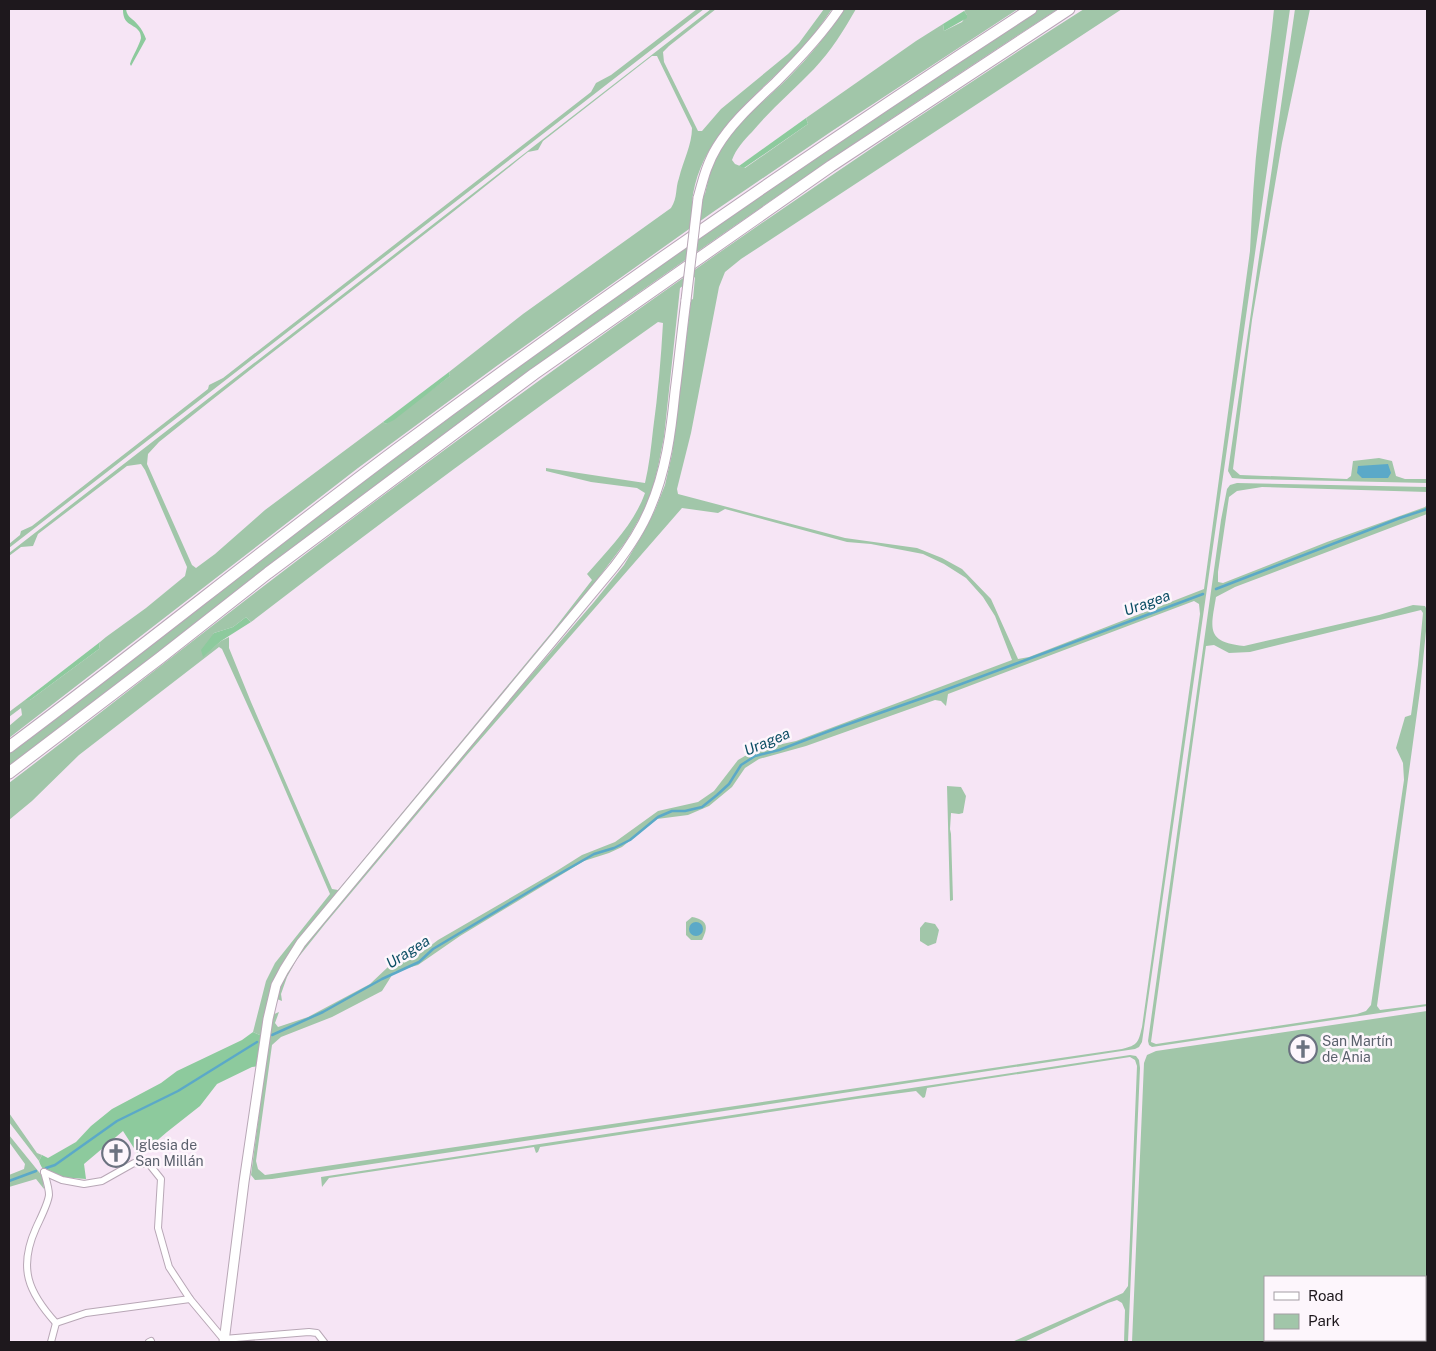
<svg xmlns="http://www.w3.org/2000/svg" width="1436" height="1351" viewBox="0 0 1436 1351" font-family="'Public Sans',sans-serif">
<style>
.green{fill:#a1c6a9;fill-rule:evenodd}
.forest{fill:#8dca9d}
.water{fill:#5ba9c8}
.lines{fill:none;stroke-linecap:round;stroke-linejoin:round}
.stream{stroke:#5ba9c8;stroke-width:2.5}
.street-casing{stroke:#b8a7b6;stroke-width:8}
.secondary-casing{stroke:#b8a7b6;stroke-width:11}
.highway-casing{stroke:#b8a7b6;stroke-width:13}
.street{stroke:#fff;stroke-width:6}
.secondary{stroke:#fff;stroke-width:9}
.highway{stroke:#fff;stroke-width:11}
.secondary-bridge-casing{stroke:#b8a7b6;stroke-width:11;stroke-linecap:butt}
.secondary-bridge{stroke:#fff;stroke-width:9}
.labels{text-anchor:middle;stroke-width:5;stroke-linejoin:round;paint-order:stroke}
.worship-label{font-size:14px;fill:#5b616d;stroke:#fdf6fc;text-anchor:start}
.water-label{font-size:15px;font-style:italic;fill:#0b4e64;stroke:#fdf6fc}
</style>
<rect width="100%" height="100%" fill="#f6e5f5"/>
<g class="green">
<path d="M697 9H704L9 548V544L20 535 21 531 32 526 208 389 209 385 223 378 591 92 596 83 611 75Z"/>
<path d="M711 9H716L669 46 663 52 664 62 698 131H702L721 109 788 54 799 43 824 9H832C821 25 810 41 796 55 754 98 699 137 692 202L705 194C708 181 711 166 718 154 735 123 764 102 788 78 809 57 828 34 844 9H856C844 30 831 51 814 69 794 90 771 109 752 132 744 140 736 149 732 160L735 164 745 168 808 124 806 118 916 41 943 24 944 31 962 22 967 15 964 11 967 9H1018L832 131 713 212 498 365 358 468 9 738V726L22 715 21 708 9 717V712L25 700H30L99 649 100 642 106 637 146 608 185 576 187 567 145 470 141 464 127 466 38 534 33 546 21 547 9 556V553ZM652 56H657L692 128C692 145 683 161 679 178 675 189 678 197 671 208L523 314 449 372 450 376 386 424 383 422 265 510 215 554 196 568 192 565 147 464 148 454 159 442C281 344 407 250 528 152L538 150 543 141Z"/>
<path d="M1039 9H1058C898 113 740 220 585 331 389 471 201 621 9 766V753L359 485 577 323 704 234 945 70Z"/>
<path d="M1084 9H1122L741 259 725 272 719 287 691 433 677 489 678 494 845 538 917 548 942 558 962 569 991 599 1018 659 1029 657 1204 589 1250 251C1252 210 1254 169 1259 128 1264 88 1270 49 1274 9H1290L1142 1042 1139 1047 1135 1049 272 1179 255 1180 251 1175 272 1015 279 1012 275 1023 278 1027 308 1017 370 984 388 967 413 959 438 940 555 872 582 855 615 842 658 811 698 802 714 791 738 760 750 753 764 748 796 741 1012 660 995 616 983 597 966 578 944 564 923 554 871 544 847 542 725 509 718 513 682 508 466 756 325 924 297 959 287 977 281 994 282 1001 277 999C278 979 294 960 306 944L481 733 594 602 624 565 642 535 655 510 665 485 672 454 691 300 693 299 695 277 680 288 664 437 658 467 652 491 642 514 627 540 578 605 477 726 297 941 284 962 274 980 262 1036 253 1032 266 981 275 963 330 894 271 757 222 649 219 647 79 755 32 801 9 820V783C131 690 250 595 373 503 604 330 841 164 1084 9ZM658 322 663 323C661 358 658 394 653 430 651 448 649 466 645 483L546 468V471L591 482 637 488 645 493C634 524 609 549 587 574L592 580 551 633 338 890 332 889 251 702 229 648V637L221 641 203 656 214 633 233 627 246 617 251 622C385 519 520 419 658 322ZM1194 601 1199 604 1200 614 1142 1027C1138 1043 1138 1045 1122 1049L265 1175 258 1169 256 1161 272 1045 281 1037 332 1017 382 991 394 972 418 965 460 936 584 861 609 853 622 847 657 819 688 815 709 806 732 787 745 768 759 759 806 746 935 700 941 701 946 706 948 694Z"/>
<path d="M1295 9H1310L1282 143 1252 320 1233 469 1240 475 1347 479 1351 476 1353 461 1379 458 1392 461 1396 476 1405 479H1427V483L1245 479 1232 478 1228 471Z"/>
<path d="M1237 483 1427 487V492L1262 487 1237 491 1229 497 1218 572V582L1223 583 1327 542 1425 507 1427 505V514L1235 587 1216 597C1211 628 1205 642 1244 646L1379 615 1413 605 1425 606 1427 610V621L1420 691 1377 1006 1380 1010 1427 1004V1006L1152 1047 1149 1045 1148 1041 1221 520 1227 489 1230 485ZM1421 610 1423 613 1418 665 1411 715 1405 717 1396 748 1403 763 1404 780 1371 1005 1366 1011 1357 1014 1156 1044 1151 1042 1206 646 1214 645 1229 653 1250 652Z"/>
<path d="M947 786 961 787 966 796 963 813 959 814 951 813 950 829 951 834 953 900 950 901Z"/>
<path d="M692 917C707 920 709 926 702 940H691L686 935V922Z"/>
<path d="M925 922 935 924 939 930 936 943 928 946 920 941V928Z"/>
<path d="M1427 1011V1342H1132L1144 1063 1147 1055 1156 1051ZM1265 1277H1425V1340H1265Z"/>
<path d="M1130 1055 1136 1056 1139 1060 1140 1068 1128 1342H1124L1125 1310 1122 1303 1117 1300 1108 1303 1024 1342H1012L1123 1293 1128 1286 1137 1066 1135 1060 1130 1057 927 1088 925 1097 923 1098 916 1091 856 1099 540 1147 538 1152 536 1153 534 1147 329 1178 322 1187 321 1177Z"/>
<path d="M9 1113 37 1153 42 1155 39 1161 9 1122Z"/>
<path d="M9 1135 43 1177 44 1189 36 1179 9 1187V1175L24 1169 25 1164 9 1142Z"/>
</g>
<g class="forest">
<path d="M123 9H126C127 18 133 18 138 25 142 29 144 34 146 39L131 66 130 64C132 57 140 44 141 38 141 25 127 27 124 17 123 14 123 11 123 9Z"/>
<path d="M964 11 967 15V18L944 31 943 24Z"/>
<path d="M806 118 808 124 744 168 739 166Z"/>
<path d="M449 372 450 376 394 420 386 424 383 422Z"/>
<path d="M246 617 251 622 221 641 203 657 201 650 214 633 233 627Z"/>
<path d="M100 642 99 649 30 700H25Z"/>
<path d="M253 1032 262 1036 259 1066 252 1067 217 1084 200 1106 167 1132 139 1156 123 1131 84 1164 86 1179C70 1177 44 1180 39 1161L42 1155 48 1158 76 1142 91 1126 112 1109 161 1083 177 1071 242 1040Z"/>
</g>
<g class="water">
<path d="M1388 464 1391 473 1388 478H1362L1357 473 1358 466Z"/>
<circle cx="696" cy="929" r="7"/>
</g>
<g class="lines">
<g class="stream">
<path d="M1216 589 1400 518 1427 509"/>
<path d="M272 1035 323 1012 382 979 419 962 433 949 540 885 594 854 614 848 630 840 658 817 672 811H685L702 807 717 795 729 784 741 765 755 756 779 750 840 727 937 693 1203 594"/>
<path d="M46 1168 55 1165 117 1121 178 1091 257 1042"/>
<path d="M9 1181 36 1171"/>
</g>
<defs>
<g id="street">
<path d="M44 1172 62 1180 84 1184 102 1181 134 1163 149 1164 161 1179 158 1228 169 1267 190 1299 225 1341"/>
<path d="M44 1172C46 1179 49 1188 49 1195 48 1204 40 1219 36 1228 18 1268 28 1292 56 1323"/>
<path d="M56 1323 86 1313 190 1299"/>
<path d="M224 1339 309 1332 317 1333 324 1342"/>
<path d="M51 1342 56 1323"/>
<path d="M149 1342 151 1341"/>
</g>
<g id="secondary">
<path d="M698 198C703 180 707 163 717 147 732 122 755 102 776 82 799 59 821 36 839 9"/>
<path d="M224 1342 244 1182 268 1019 276 985 284 970 301 943 614 567C628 549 641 530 650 508 666 471 671 432 675 392 679 361 682 331 686 300"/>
</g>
<g id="highway">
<path d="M9 747C139 650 266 547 396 450 603 296 815 149 1031 9"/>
<path d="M9 773 160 658 268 573 534 374 831 166 1069 9"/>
</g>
</defs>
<use href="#street" class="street-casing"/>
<use href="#secondary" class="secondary-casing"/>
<use href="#highway" class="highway-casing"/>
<use href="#street" class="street"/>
<use href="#secondary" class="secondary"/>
<use href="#highway" class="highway"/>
<defs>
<path id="secondary-bridge" d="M686 300 698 198"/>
</defs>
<use href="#secondary-bridge" class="secondary-bridge-casing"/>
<use href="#secondary-bridge" class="secondary-bridge"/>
</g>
<defs>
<symbol id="church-ring" viewBox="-11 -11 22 22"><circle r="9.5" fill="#fdf6fc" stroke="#6b7280" stroke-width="1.5"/><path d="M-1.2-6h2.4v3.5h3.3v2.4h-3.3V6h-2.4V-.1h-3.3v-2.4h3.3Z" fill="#6b7280"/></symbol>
</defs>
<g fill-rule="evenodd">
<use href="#church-ring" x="1287" y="1033" width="32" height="32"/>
<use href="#church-ring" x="100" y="1137" width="32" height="32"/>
</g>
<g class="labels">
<g class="worship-label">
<text x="1322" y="1046">San Martín<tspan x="1322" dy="16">de Ania</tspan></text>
<text x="135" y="1150">Iglesia de<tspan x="135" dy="16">San Millán</tspan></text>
</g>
<g class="water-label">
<text transform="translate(1147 603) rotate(-20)" y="5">Uragea</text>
<text transform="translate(767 742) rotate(-23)" y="5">Uragea</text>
<text transform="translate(408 952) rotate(-32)" y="5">Uragea</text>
</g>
</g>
<rect width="1436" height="1351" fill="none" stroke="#1e181d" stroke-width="20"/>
<rect x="1264" y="1276" width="162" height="65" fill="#fdf6fc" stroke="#a49da3"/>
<rect x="1274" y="1292" width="25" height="8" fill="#ffffff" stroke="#a49da3"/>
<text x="1308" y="1301" font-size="15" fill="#1e181d">Road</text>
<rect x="1274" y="1314" width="25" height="15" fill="#a1c6a9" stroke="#a49da3"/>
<text x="1308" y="1326" font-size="15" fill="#1e181d">Park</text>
</svg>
